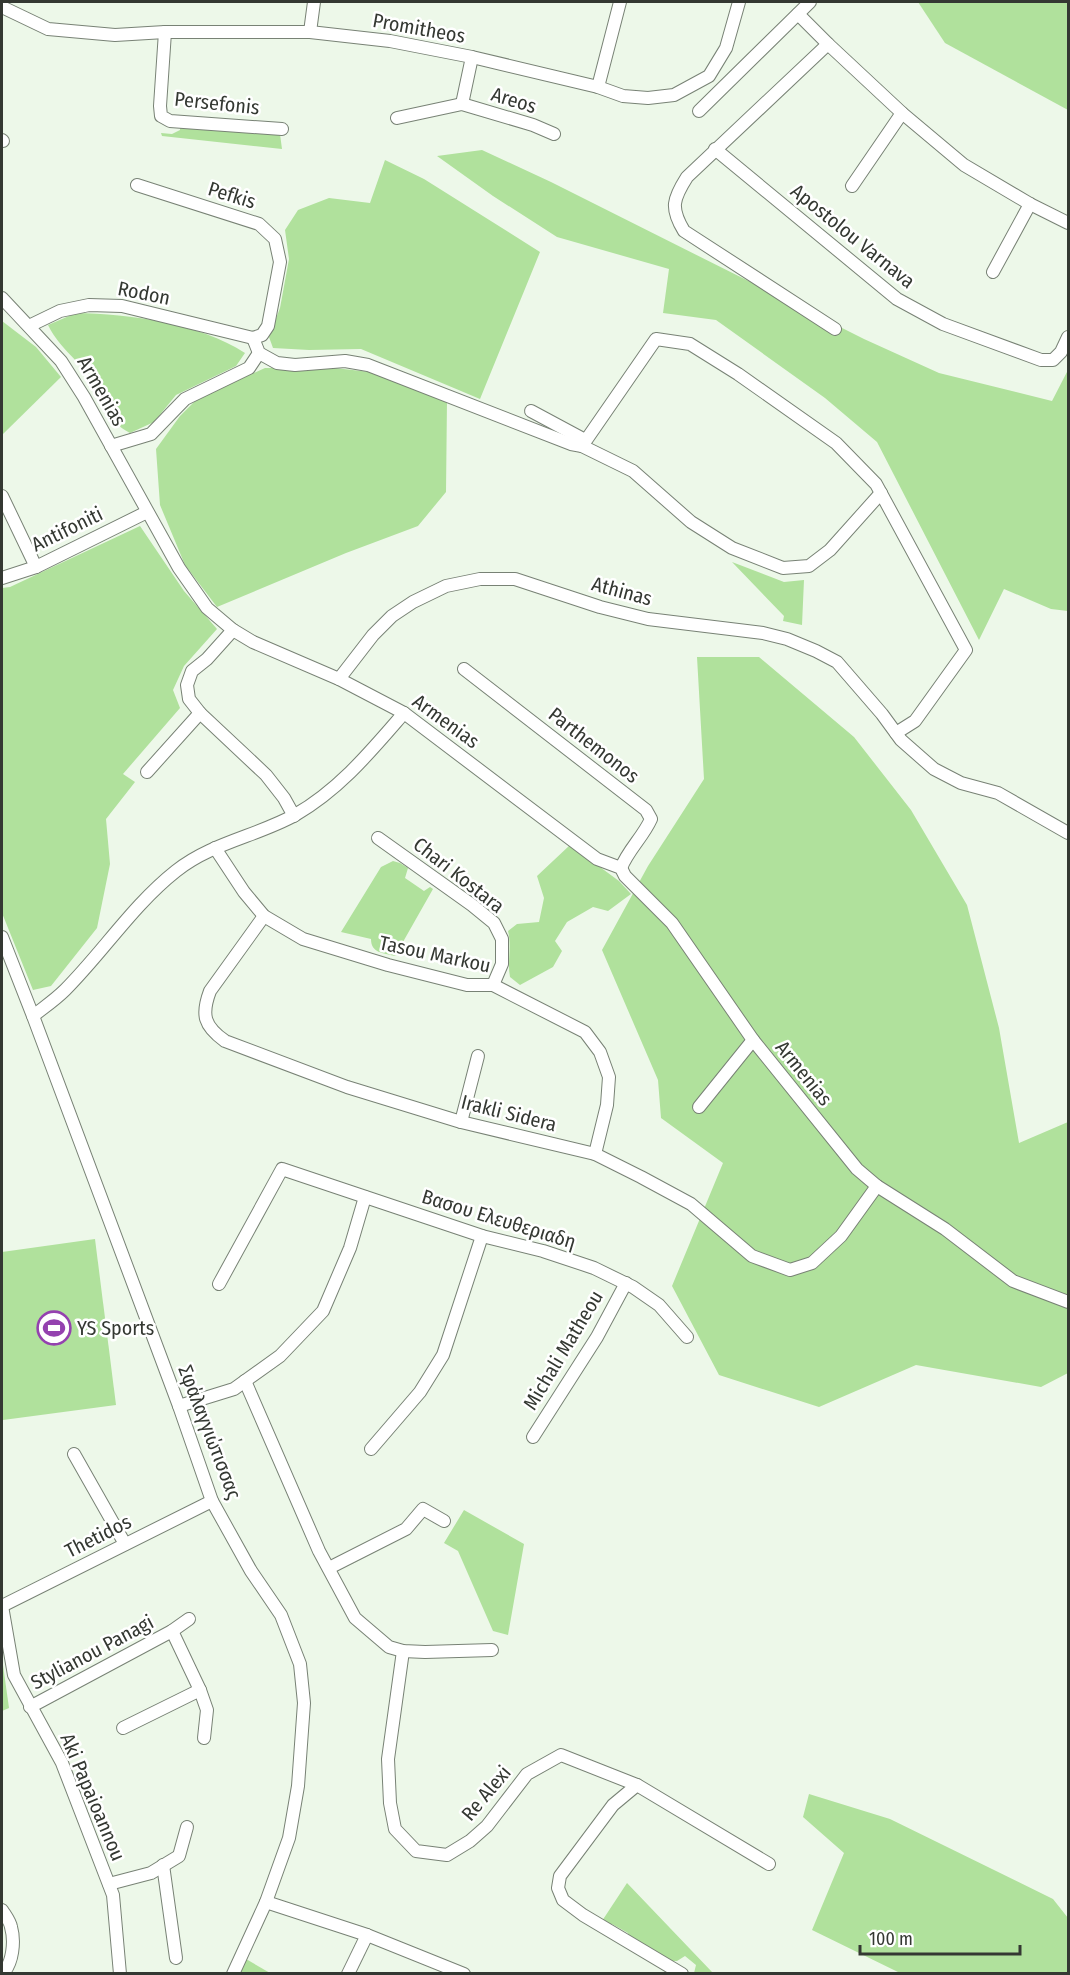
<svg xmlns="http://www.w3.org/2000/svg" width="1070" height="1975" viewBox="0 0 1070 1975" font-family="'Fira Sans Condensed',sans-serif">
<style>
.green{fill:#b0e19c}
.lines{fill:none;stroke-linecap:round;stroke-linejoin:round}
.minor-casing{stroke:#788275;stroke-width:14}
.minor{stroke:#fff;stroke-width:12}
.labels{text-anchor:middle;stroke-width:5;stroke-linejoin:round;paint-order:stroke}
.street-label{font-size:20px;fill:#343832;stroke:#fff}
.poi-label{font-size:20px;fill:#343832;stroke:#fff;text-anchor:start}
</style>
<rect width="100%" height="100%" fill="#edf8e9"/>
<g class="green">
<path d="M918 2H1068V110L945 43Z"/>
<path d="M180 127 280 134 282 149 162 136 161 133 172 134 180 130Z"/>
<path d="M482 150 551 182 864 339 939 373 1052 401 1068 370V611L1051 609 1004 589 979 640 877 442 825 398 716 320 663 313 669 269 557 237 493 196 437 156Z"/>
<path d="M385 160 424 179 540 252 480 399 361 349 309 350 273 348 269 337 280 308 289 259 285 230 298 210 329 198 370 203Z"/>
<path d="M76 313C130 314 199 323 245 353L236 366 176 395 154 422 130 433C108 421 114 415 104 396 90 369 61 352 48 325Z"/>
<path d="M2 321 36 347 61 377 2 435Z"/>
<path d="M265 368H335L370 372 447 400 446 492 418 526 346 553 217 607 185 565 160 505 156 449 180 416 198 398Z"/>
<path d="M140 526 184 591 217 629 184 666 173 690 180 708 123 774 135 782 106 819 110 864 97 928 51 986 33 990 2 913V588L10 587Z"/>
<path d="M732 562 784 582 804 580 802 625 783 621 784 616Z"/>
<path d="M697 657H759L854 737 911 810 967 905 999 1028 1019 1143 1068 1122V1373L1041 1387 916 1365 819 1407 719 1375 672 1286 723 1163 661 1118 658 1080 602 950 648 866 704 779Z"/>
<path d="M570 845 619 881 631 894 608 911 593 907 567 922 555 941 562 951 553 967 520 985 510 977C507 962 512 947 508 931L517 924 539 922 544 898 537 876Z"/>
<path d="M393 861 400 863 408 868 405 878 424 891 430 887 433 889 395 956C383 953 371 953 371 939L341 932 381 867Z"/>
<path d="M95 1239 116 1405 3 1420 2 1252Z"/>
<path d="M464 1510 524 1544 508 1635 493 1631 458 1551 444 1543Z"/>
<path d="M2 1658 9 1708 2 1711Z"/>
<path d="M809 1794 890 1819 1053 1899 1068 1918V1973H900L812 1930 844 1853 803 1817Z"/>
<path d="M627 1883 712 1972 710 1973H694L696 1965 685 1956 677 1961H669L629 1941 628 1933 612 1924 607 1926 602 1921Z"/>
<path d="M246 1959 270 1973 240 1974Z"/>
</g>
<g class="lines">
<defs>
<g id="minor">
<path d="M2 7 48 29 115 35 165 32H310L390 41 472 57 598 87 623 96 648 98 674 95 709 76 726 48 739 2"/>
<path d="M798 14 828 44 902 113 964 165 1030 204 1068 223"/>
<path d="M165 32 160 106 161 116 170 121 282 129"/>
<path d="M310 32 314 2"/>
<path d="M828 44 687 177C673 199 670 208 684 231L835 329"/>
<path d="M598 87 620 2"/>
<path d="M462 104 472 57"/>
<path d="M699 111 810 2"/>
<path d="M397 118 462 104 533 125 554 134"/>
<path d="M2 140 3 141"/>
<path d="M715 149 897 299 943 324 1041 360H1053L1061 352 1068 337"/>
<path d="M137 185 259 224 275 239 280 262 268 326 262 335 253 338"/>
<path d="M852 186 902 113"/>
<path d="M993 272 1030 204"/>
<path d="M2 298 61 361 84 397 179 568 207 608 233 630 253 642 339 679 404 713 597 859 621 868 625 876 672 923 753 1040 857 1169 877 1186 945 1229 1013 1281 1068 1302"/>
<path d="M29 326 60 311 89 305 122 306 253 338"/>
<path d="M253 338 259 353 277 363 295 365 345 361 368 365 571 444 582 446 633 471 691 522 732 548 783 568 809 566 830 550 881 493"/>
<path d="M531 411 585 440"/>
<path d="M111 446 151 434 185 399 249 368 259 353"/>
<path d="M582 446 656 339 690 344 738 374 836 443 876 484 966 650 915 721 896 733"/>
<path d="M2 496 36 567"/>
<path d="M2 578 36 567 147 512"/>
<path d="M233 630 207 659 192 671 187 685 189 699 200 713 266 775 284 798 294 816"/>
<path d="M464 669 646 810 651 819C643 837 628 850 621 868"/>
<path d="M339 679 373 635 392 616 413 602 446 586 480 579H515L600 607 648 619 763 633 787 639 816 651 837 662 882 714 901 740 934 769 961 783 998 793 1068 833"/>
<path d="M147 772 200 713"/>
<path d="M378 838 472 905 494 923 502 939V964L493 985"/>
<path d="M215 848 244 892 264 916 303 939 388 965 467 985H493L585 1032 600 1052 609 1077 607 1105 595 1154"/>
<path d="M264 916 210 991C201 1015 204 1026 225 1041L347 1087 461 1122 595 1154 641 1177 691 1204 752 1256 790 1270 812 1263 841 1236 877 1186"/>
<path d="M2 937 33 1016 179 1406 212 1501 251 1571 281 1615 300 1664 304 1703 298 1786 289 1838 266 1902 233 1974"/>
<path d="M33 1016C43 1008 55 1000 65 990 103 952 133 905 176 871 211 843 257 836 295 815 340 789 371 751 404 713"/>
<path d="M699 1107 753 1040"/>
<path d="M461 1122 478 1056"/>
<path d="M219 1284 282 1169 482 1236 543 1251 594 1268 633 1287 659 1305 687 1337"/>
<path d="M245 1381 319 1551 355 1618 389 1647 403 1651 425 1652 492 1650"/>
<path d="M179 1406 234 1389 280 1356 323 1311 350 1248 365 1197"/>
<path d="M533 1437 597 1337 626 1283"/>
<path d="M371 1449 420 1392 443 1355 482 1236"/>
<path d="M74 1454 125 1544"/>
<path d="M329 1568 406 1529 423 1509 444 1521"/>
<path d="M2 1606 14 1675 62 1763 113 1895 120 1974"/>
<path d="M2 1606 212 1501"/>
<path d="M172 1631 200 1690 207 1710 204 1738"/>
<path d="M403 1651 388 1759 390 1803 395 1829 416 1851 447 1855 470 1841 487 1826 527 1774 561 1755 637 1785 769 1864"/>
<path d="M30 1707 172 1631 189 1619"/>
<path d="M123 1728 200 1690"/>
<path d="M637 1785 613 1805 560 1876 558 1888 563 1900 583 1915 682 1974"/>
<path d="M163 1865 176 1958"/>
<path d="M109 1884 151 1873 179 1856 187 1827"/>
<path d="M266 1902 367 1935 464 1974"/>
<path d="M2 1910C5 1915 10 1921 11 1927 15 1941 13 1964 2 1974"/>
<path d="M348 1974 367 1935"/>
</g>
</defs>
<use href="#minor" class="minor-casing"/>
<use href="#minor" class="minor"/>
</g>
<defs>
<symbol id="stadium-ring" viewBox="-11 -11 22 22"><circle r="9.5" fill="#fff" stroke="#9441af" stroke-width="1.5"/><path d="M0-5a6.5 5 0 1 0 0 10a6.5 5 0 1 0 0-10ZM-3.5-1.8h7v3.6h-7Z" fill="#9441af"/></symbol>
</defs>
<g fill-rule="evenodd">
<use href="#stadium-ring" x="35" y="1309" width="38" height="38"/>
</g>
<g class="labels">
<g class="street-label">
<text transform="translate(419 28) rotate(10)" y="7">Promitheos</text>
<text transform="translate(514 100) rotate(17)" y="7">Areos</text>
<text transform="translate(217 103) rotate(6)" y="7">Persefonis</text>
<text transform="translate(232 195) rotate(17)" y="7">Pefkis</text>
<text transform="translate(853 236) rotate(39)" y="7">Apostolou Varnava</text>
<text transform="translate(144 293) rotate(11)" y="7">Rodon</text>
<text transform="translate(102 391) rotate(60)" y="7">Armenias</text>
<text transform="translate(67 529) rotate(-26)" y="7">Antifoniti</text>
<text transform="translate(622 591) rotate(15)" y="7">Athinas</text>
<text transform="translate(446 721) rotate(36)" y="7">Armenias</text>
<text transform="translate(594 745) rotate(38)" y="7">Parthemonos</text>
<text transform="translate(459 875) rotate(38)" y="7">Chari Kostara</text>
<text transform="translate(435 954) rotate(12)" y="7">Tasou Markou</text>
<text transform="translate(804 1073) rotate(51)" y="7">Armenias</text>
<text transform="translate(509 1113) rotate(14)" y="7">Irakli Sidera</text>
<text transform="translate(499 1219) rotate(17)" y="7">Βασου Ελευθεριαδη</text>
<text transform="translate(563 1350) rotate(-59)" y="7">Michali Matheou</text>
<text transform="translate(210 1432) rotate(69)" y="7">Σφάλαγγιώτισσας</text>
<text transform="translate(98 1536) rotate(-27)" y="7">Thetidos</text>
<text transform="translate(92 1652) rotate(-28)" y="7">Stylianou Panagi</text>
<text transform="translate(486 1793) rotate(-50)" y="7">Re Alexi</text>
<text transform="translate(93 1797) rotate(67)" y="7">Aki Papaioannou</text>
</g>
<g class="poi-label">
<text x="77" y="1335">YS Sports</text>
</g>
</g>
<rect width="1070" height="1975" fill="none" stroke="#343832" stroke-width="6"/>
<path d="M860 1945v9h160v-9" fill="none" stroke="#343832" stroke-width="3"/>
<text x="869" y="1945" font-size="18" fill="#343832" stroke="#ffffff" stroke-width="4.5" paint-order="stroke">100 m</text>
</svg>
